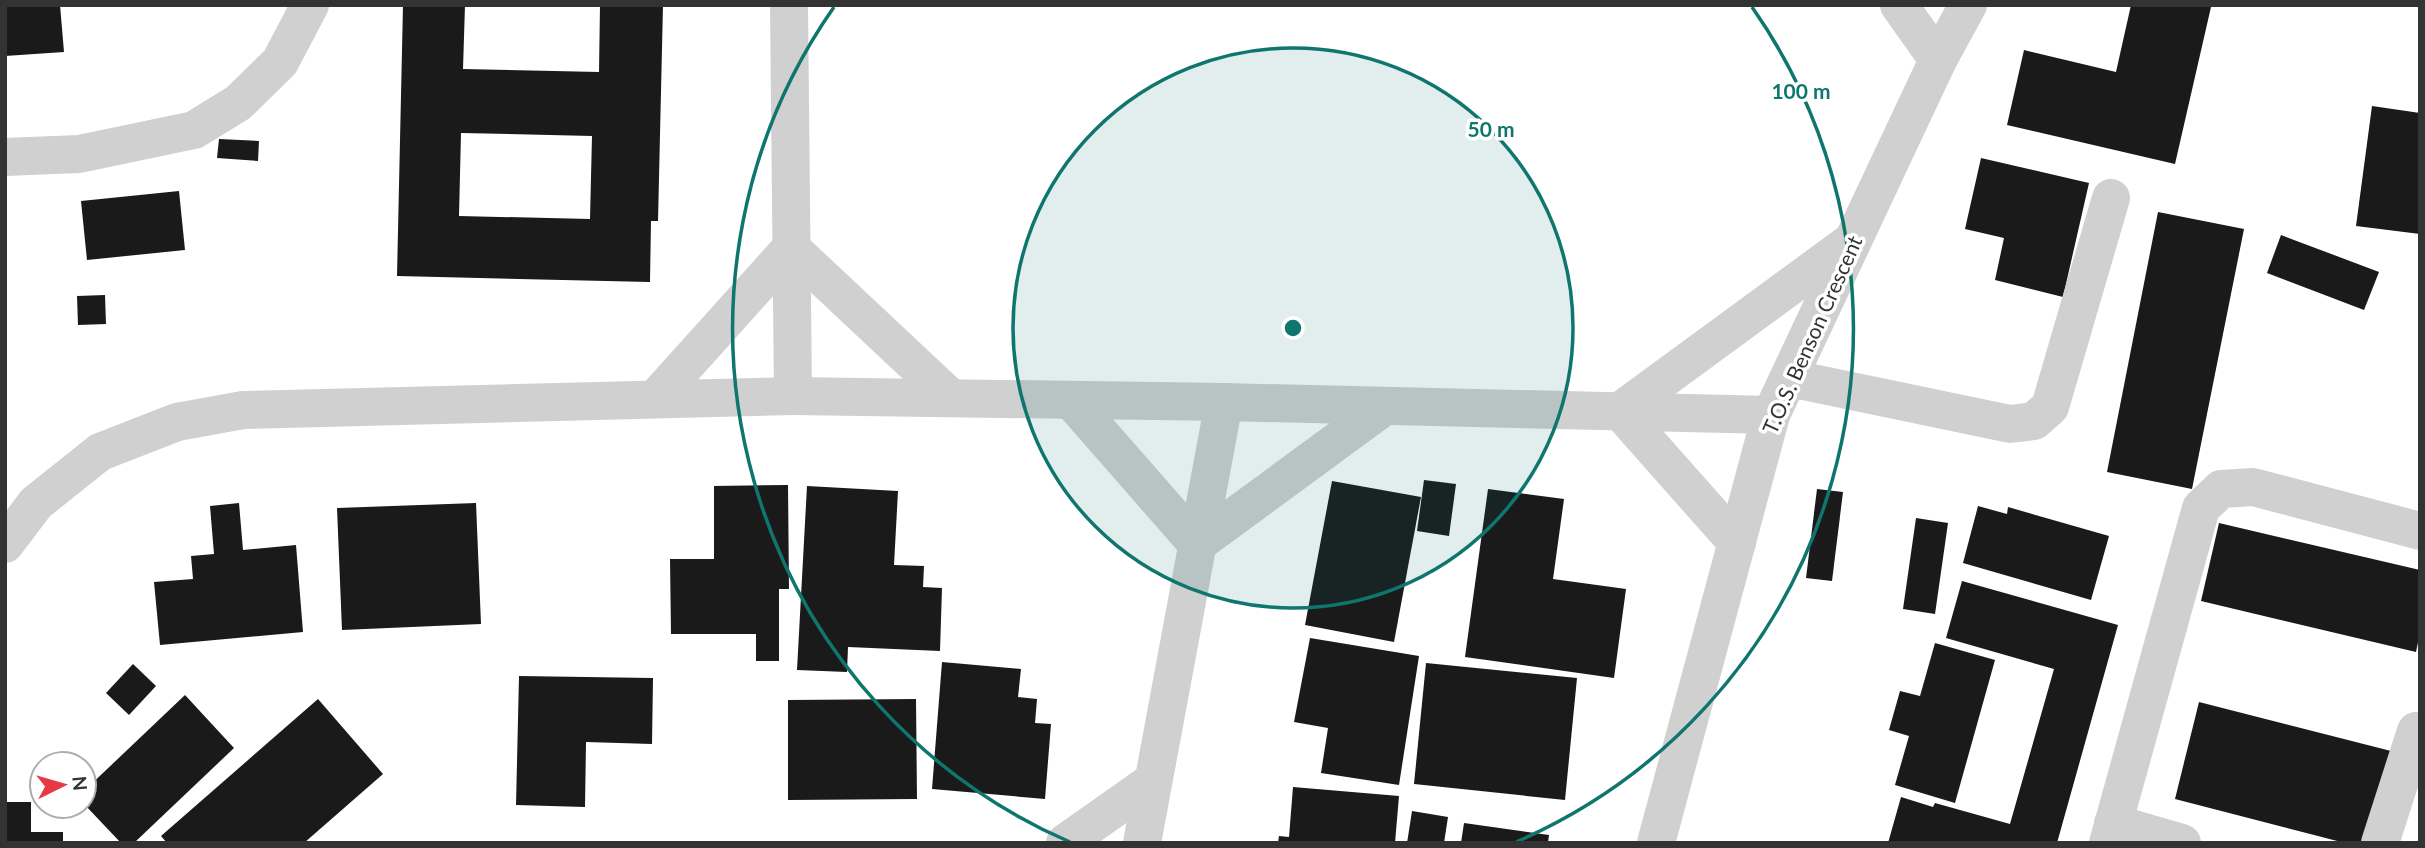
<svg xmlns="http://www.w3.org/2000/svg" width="2425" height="848" viewBox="0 0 2425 848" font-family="Lato,sans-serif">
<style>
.building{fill:#1a1a1a;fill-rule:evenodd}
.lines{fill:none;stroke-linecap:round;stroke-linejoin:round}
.minor{stroke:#d0d0d0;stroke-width:38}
.ring{fill:none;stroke:#0f766e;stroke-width:3.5}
.labels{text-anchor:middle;stroke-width:7;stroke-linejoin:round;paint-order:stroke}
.street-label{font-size:21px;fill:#333;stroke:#fff}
.centre{fill:#0f766e;stroke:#fff;stroke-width:3.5}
.ring-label{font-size:21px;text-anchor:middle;font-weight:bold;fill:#0f766e;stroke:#fff;stroke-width:7;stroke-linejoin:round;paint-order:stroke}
</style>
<rect width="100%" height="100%" fill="#fff"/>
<g class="building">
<path d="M5 5H60L64 52 5 56Z"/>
<path d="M403 5H465L463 69 599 72 600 5H663L658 221H651L650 282 397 276ZM461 133 592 136 590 219 459 216Z"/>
<path d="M2131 5H2203L2211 7 2175 164 2007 125 2024 50 2116 72Z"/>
<path d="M2372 106 2420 113V234L2356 226Z"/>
<path d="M219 139 259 141 258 161 217 158Z"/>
<path d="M1981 158 2089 183 2063 297 1995 280 2004 238 1965 229Z"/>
<path d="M179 191 185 250 87 260 81 201Z"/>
<path d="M2158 212 2244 229 2192 489 2107 472Z"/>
<path d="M2281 235 2379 272 2364 310 2267 273Z"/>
<path d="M105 295 106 324 78 325 77 296Z"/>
<path d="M1424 480 1456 484 1449 536 1417 531Z"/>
<path d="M1332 481 1421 497 1394 642 1305 625Z"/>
<path d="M788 485 789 589H779V661H756V634H671L670 559H714V486Z"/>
<path d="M807 486 898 491 894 565 924 566 923 587 942 588 940 651 848 647 847 672 797 670Z"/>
<path d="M1488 489 1564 499 1553 579 1626 589 1614 678 1465 657Z"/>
<path d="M1817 489 1843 492 1832 581 1806 578Z"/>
<path d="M239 503 243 550 296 545 303 632 160 645 154 582 193 579 191 556 214 554 210 506Z"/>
<path d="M476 503 481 624 342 630 337 508Z"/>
<path d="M1978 506 2007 514 2008 507 2109 536 2091 600 1963 563Z"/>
<path d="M1916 518 1948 523 1935 614 1903 609Z"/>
<path d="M2219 523 2420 570V633L2416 652 2201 601Z"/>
<path d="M1962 581 2118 625 2057 843H1888L1901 797 1933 807 1935 803 2010 824 2054 669 1946 638Z"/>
<path d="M1310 638 1419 656 1399 785 1321 773 1328 728 1294 722Z"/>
<path d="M1935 643 1995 660 1955 803 1895 785 1909 736 1889 730 1900 691 1920 696Z"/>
<path d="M942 662 1021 669 1018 697 1037 699 1035 723 1051 724 1045 799 932 789Z"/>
<path d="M1426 663 1577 678 1565 800 1414 784Z"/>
<path d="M133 664 156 686 129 715 106 693Z"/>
<path d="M519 676 653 678 652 744 586 742 585 807 516 805Z"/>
<path d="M185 695 234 748 134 843H121L84 804V791Z"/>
<path d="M318 699 383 774 304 843H167L161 836Z"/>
<path d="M916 699 917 799 788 800V700Z"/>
<path d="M2199 702 2395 752 2372 843H2345L2175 799Z"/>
<path d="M1293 787 1399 796 1395 843H1278L1279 836 1289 837Z"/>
<path d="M5 802H31V832H63V843H6Z"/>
<path d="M1412 811 1448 817 1444 843H1407Z"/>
<path d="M1464 823 1549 835 1548 843H1461Z"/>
</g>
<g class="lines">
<g class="minor">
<path d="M1899 5 1938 60"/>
<path d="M5 157 79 154 194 130 238 103 280 62 310 5"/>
<path d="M1789 378 2010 424 2034 421 2050 407 2111 198"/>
<path d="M793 396 1224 402 1771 415"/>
<path d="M655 399 791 248 951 398"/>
<path d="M1071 400 1197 544 1385 406"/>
<path d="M1737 543 1620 411 1852 241"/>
<path d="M5 544 36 503 100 452 177 422 243 410 793 396 789 5"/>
<path d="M2113 823 2182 843"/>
<path d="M1065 843 1153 781"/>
<path d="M1142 843 1224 402"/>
<path d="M1656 843 1771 415 1938 60 1968 5"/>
<path d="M2108 843 2201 508 2221 489 2253 487 2420 531"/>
<path d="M2380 843 2416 731"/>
</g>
</g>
<circle cx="1293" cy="328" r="280" fill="#0f766e" fill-opacity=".12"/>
<g class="ring">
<circle cx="1293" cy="328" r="280"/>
<path d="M1070 842A560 560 0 0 1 834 7M1752 7A560 560 0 0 1 1516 842"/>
</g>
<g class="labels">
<g class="street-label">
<text transform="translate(1813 335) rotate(-66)" y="7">T.O.S. Benson Crescent</text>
</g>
</g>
<circle cx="1293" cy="328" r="10" class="centre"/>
<g class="ring-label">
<text x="1801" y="99">100 m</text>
<text x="1491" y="137">50 m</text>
</g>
<rect width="2425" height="848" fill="none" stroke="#333333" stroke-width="14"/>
<g transform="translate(63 785) rotate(85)"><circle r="33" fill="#ffffff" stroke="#adadad" stroke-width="2"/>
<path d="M0-5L12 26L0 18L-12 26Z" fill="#e63946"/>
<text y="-10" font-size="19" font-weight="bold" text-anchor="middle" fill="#333333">N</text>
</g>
</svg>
